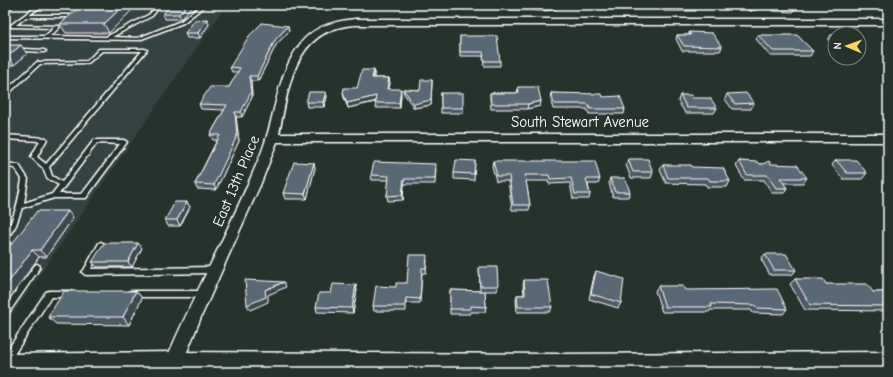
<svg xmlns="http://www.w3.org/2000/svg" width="893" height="377" viewBox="0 0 893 377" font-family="'Comic Neue',sans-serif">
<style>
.built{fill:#354342}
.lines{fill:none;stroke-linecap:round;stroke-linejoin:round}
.service-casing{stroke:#fff;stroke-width:3}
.minor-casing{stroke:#fff;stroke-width:3}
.secondary-casing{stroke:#fff;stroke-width:3}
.primary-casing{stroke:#fff;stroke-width:3}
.service{fill:#26332d;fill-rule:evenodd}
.minor{fill:#26332d;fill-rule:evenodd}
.secondary{fill:#26332d;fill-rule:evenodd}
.primary{fill:#716e59;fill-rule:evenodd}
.wall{fill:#4d5964;stroke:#fff}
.shaded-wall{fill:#3e4851;stroke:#fff}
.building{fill:#596774;stroke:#fff}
.labels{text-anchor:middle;stroke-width:4;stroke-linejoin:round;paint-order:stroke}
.street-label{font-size:15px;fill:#fff;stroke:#26332d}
</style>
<rect width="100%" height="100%" fill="#26332d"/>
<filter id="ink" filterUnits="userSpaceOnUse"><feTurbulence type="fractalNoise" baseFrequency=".025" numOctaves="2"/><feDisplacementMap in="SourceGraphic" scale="8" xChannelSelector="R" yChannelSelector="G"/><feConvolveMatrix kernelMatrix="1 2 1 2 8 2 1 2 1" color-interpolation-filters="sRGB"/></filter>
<g filter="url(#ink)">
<path class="built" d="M20 5H226L5 325V16Z"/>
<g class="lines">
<defs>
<g id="service">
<path d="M38 5H84L82 6 40 7 29 15H70L72 16 70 17H26L16 25 59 26V28L50 36 106 37 150 14 157 5H161L152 16 112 37 138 38 181 21 202 5H206L183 23 139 40 5 38V36H45L54 28 11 27V25Z"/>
<path d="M5 48 44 50 46 51 44 52 5 50Z"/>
<path d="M99 49H145L147 50 49 167 52 176 62 182 94 140H124L127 142 86 198H54L22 208 16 225 7 240 5 241C5 230 10 226 13 217 18 205 20 192 22 179L15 168 5 167V163L19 165 28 179 24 203 52 194 59 185 47 178 43 168 31 157 40 141 5 139V135L46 138 47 139 37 157 46 164 142 51H102L88 63 40 64 7 95H5V91L37 62 87 61ZM97 143 120 144 82 194H59Z"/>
<path d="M101 242 103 243 104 245 91 269 214 267 216 268 217 270 216 272 214 273 86 275 84 274 82 272 84 270 99 243Z"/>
<path d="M37 264 39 265 40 267 39 269 8 314 5 315V306L35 265Z"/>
<path d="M49 291H70L73 292 74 294 73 296 70 297H51L8 364 5 365V354L46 292Z"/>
<path d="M131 291H203L206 292 207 294 206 296 203 297H131L128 296 127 294 128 292Z"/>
</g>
<g id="minor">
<path d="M877 5H886L888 12Z"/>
<path d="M355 19H888V25H355C294 29 289 85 279 134H888V142H277L261 183 201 317 179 372H161C192 297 232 226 262 151 276 115 276 75 301 43 314 26 335 21 355 19Z"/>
</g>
<path id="secondary" d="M173 352 560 354 888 352V372H5V354Z"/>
<path id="primary" d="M5 5H14L9 10 5 11Z"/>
</defs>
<use href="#service" class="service-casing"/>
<use href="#minor" class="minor-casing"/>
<use href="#secondary" class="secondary-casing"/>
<use href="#primary" class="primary-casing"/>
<use href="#service" class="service"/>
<use href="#minor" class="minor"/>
<use href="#secondary" class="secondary"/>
<use href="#primary" class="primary"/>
</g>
<g class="wall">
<path d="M82 5H137L109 33H66L60 24Z"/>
<path d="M193 5 181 19H165L163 14Z"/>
<rect x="414" y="5" width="38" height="3"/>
<path d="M495 5H556V9L544 11 495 9Z"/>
<path d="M660 5H697L698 7 696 11H664Z"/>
<path d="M724 5H793L795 8 793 12 773 11 768 7 750 11 740 7 728 10Z"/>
<path d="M207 19 209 24 200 38H187L185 33Z"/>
<path d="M289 31 276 45 258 81H251L252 97 242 117H236L239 141 216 190 197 189 195 184 217 140H213L210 135 224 110 201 109 199 104 229 87 238 72H232L230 67Z"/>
<path d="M689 32 722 47 720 51H682L676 39 677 35H689Z"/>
<path d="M758 35 813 51 810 56H770L756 39Z"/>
<path d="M831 35H835V47L828 40Z"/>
<path d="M460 36 500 61V66H484L483 56H460Z"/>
<path d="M5 45 27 54 14 65H5Z"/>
<path d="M859 45 864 49 861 54H859Z"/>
<path d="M374 70V78H389L390 83 389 89 401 94 400 108H376L375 102 348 108 344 98 343 93 357 88Z"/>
<path d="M432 80 431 105 414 108 404 94 403 89 420 90Z"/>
<path d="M518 87 541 101 540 106 527 109H491L490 98V93H517Z"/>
<path d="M326 92 327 97 324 107H307L306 102Z"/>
<path d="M441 93 463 108V113H441Z"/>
<path d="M551 93 603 97 625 109 624 114H589L587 109H553L550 98Z"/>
<path d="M888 93V98L885 97Z"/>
<path d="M727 94 754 103 751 109H732L725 99Z"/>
<path d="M680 95 692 98 717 108 714 113H685L678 101Z"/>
<path d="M628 159 653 172 651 178H631L626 165Z"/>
<path d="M836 160 867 173 862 179H843L832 165Z"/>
<path d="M475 161 474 180 454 179V173Z"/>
<path d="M493 161 600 179 598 184H588L590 194 589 199H573L570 183 549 184 548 181H526L530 205 529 210H512L508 181H496L492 166Z"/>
<path d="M739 161 760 164H771L807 178 803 183H783L787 188 784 193H772L764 180H744L736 166Z"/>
<path d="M663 165 692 167 730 181 727 187H707L705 184 666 183 660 170Z"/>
<path d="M315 168 307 199H285L283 193Z"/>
<path d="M436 169 435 184H404L403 200 388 201 387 196 389 180H372L371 175Z"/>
<path d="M610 178 630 192 628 197H613L609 183Z"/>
<path d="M187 202 190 207 180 226H168L165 220Z"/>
<path d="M73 218 46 257H39L5 305V244H12Z"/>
<path d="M142 248 132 267H97L92 262Z"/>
<path d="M765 254 796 270 792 275H770L761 259Z"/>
<path d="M427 260 426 273H422L420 303H406V311H374L373 306 396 287 407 283Z"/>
<path d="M479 267 498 286 497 291H485L486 307 485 312H470V314H450V290L480 291Z"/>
<path d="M596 271 621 303 618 308 589 299 594 276Z"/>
<path d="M795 279 873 292H888V311L805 310 790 284Z"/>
<path d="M524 280 552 307 550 312H517L516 300 517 295H524L523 285Z"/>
<path d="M658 286 685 290 787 309 783 314 753 313 751 310H710L709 312H662L655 291Z"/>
<path d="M357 290 353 313 317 312 316 307 331 293Z"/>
<path d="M136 291 142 298 129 325 56 324 48 317Z"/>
</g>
<g class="shaded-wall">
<path d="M124 5H137L109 33 104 24Z"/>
<path d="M187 5H193L181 19 179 14Z"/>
<path d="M554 5H556V9L544 11 545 7Z"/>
<path d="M733 5H741L740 7 728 10 730 6Z"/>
<path d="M761 5H769L768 7 750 11 752 7Z"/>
<path d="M207 19 209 24 200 38 198 33Z"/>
<path d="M288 26 289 31 276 45 258 81 257 76 275 40Z"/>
<path d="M21 45 27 54 14 65 8 56Z"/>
<path d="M374 70V75L373 82 372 78Z"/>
<path d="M249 76 251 81 252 97 242 117 241 112Z"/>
<path d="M389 78 390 83 388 94 387 89Z"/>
<path d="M432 80 431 105 414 108V104Z"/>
<path d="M401 89V94L400 108 399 103Z"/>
<path d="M326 92 327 97 324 107 323 102Z"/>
<path d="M376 96 377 101 348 108 347 103Z"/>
<path d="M541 101 540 106 527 109 528 104Z"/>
<path d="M235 112 236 117 239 141 216 190 214 185Z"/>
<path d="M314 163 315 168 307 199 305 194Z"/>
<path d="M404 179V184L403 200 402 195Z"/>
<path d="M187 202 190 207 180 226 177 220Z"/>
<path d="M68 211 73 218 46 257 40 250Z"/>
<path d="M138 243 142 248 132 267 128 262Z"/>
<path d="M32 250 39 257 5 305V287Z"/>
<path d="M284 282 286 287 268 295V302L250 310 247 305 265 290Z"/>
<path d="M356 285 357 290 353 313 352 308Z"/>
<path d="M136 291 142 298 129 325 123 317Z"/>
</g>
<g class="building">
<path d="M82 5H124L104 24H60Z"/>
<path d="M171 5H187L179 14H163Z"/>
<path d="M497 5H554L545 7Z"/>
<path d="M664 5H697L698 7H665Z"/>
<path d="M747 5H761L752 7Z"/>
<path d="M772 5H793L795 8 775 7Z"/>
<path d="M207 19 198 33H185L195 20Z"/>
<path d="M262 23 288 26 275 40 257 76H249L251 92 241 112H235L237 136 214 185 195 184 220 135H210L227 105 199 104 210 87H229L240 68 230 67 249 36Z"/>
<path d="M689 32 712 33 722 47 684 46 677 35H691Z"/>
<path d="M758 35H797L813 51H773Z"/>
<path d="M831 35H835V39Z"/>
<path d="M460 36H497L500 61H484L483 52H460Z"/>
<path d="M5 45H21L8 56H5Z"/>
<path d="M859 45 864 49H859Z"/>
<path d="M362 70H374L372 78H389L387 89H401L399 103H375L376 96 347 103 343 93 344 88H357Z"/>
<path d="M421 80H432L431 100 414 104 403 89 420 90Z"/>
<path d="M518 87H538L541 101 528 104H491L490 93H519Z"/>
<path d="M309 92H326L323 102H306Z"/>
<rect x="441" y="93" width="22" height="15"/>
<path d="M551 93 602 94 603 97 620 96 625 109H590L588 104H554Z"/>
<path d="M746 93 754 103 735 104 727 94Z"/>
<path d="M680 95H691L692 98H710L717 108H687Z"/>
<path d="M628 159H648L653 172H633Z"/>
<path d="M456 160 475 161 474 174 454 173Z"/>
<path d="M836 160H856L867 173H847Z"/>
<path d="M493 161H595L600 179H586L590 194H575L571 178 550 179 549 175H525L530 205H513L509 176H497Z"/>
<path d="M739 161 758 162 760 164H763L769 161 771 164 797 165 807 178H780L787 188H776L767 175H747Z"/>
<path d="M294 162 314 163 305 194 283 193Z"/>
<path d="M374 162 436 164 435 179H404L402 195 387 196 389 176 371 175Z"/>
<path d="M663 165H691L692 167 723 168 730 181H710L708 178H668Z"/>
<path d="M610 178H625L630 192H615Z"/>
<path d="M175 202H187L177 220H165Z"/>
<path d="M37 211H68L40 250H32L5 287V244H12Z"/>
<path d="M104 243H138L128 262H92Z"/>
<path d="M765 254H786L796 270H774Z"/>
<path d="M409 255H427L426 268H422L420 299 406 298 405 306H373L376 286 396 287V283H407Z"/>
<path d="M479 267H497L498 286H480Z"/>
<path d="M596 271 624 279 621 303 591 294Z"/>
<path d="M795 279H823L826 284H867L873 292H888V306L810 305Z"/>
<path d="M245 280 284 282 265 290 266 297 247 305Z"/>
<path d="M524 280H548L552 307H518L517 295H525Z"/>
<path d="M333 284 356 285 352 308 316 307 319 293H331Z"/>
<path d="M658 286H683L685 290 777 289 787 309 757 308 755 305 711 304 712 307H665Z"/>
<path d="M450 290 485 291 486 307 471 306V309H450Z"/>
<path d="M64 291H136L123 317H48Z"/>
</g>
</g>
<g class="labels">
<g class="street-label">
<text x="580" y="127">South Stewart Avenue</text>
<text transform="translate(236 181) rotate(-67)" y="5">East 13th Place</text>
</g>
</g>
<rect width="893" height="377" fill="none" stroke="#26332d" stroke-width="20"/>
<rect x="10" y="10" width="873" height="357" fill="none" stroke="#fff" stroke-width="1.5" filter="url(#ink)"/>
<g transform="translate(847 46) rotate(272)"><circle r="19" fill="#26332d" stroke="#7d8581"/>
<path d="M0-3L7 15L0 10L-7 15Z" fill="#ffd166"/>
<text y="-6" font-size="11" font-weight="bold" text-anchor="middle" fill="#ffffff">N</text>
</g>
</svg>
